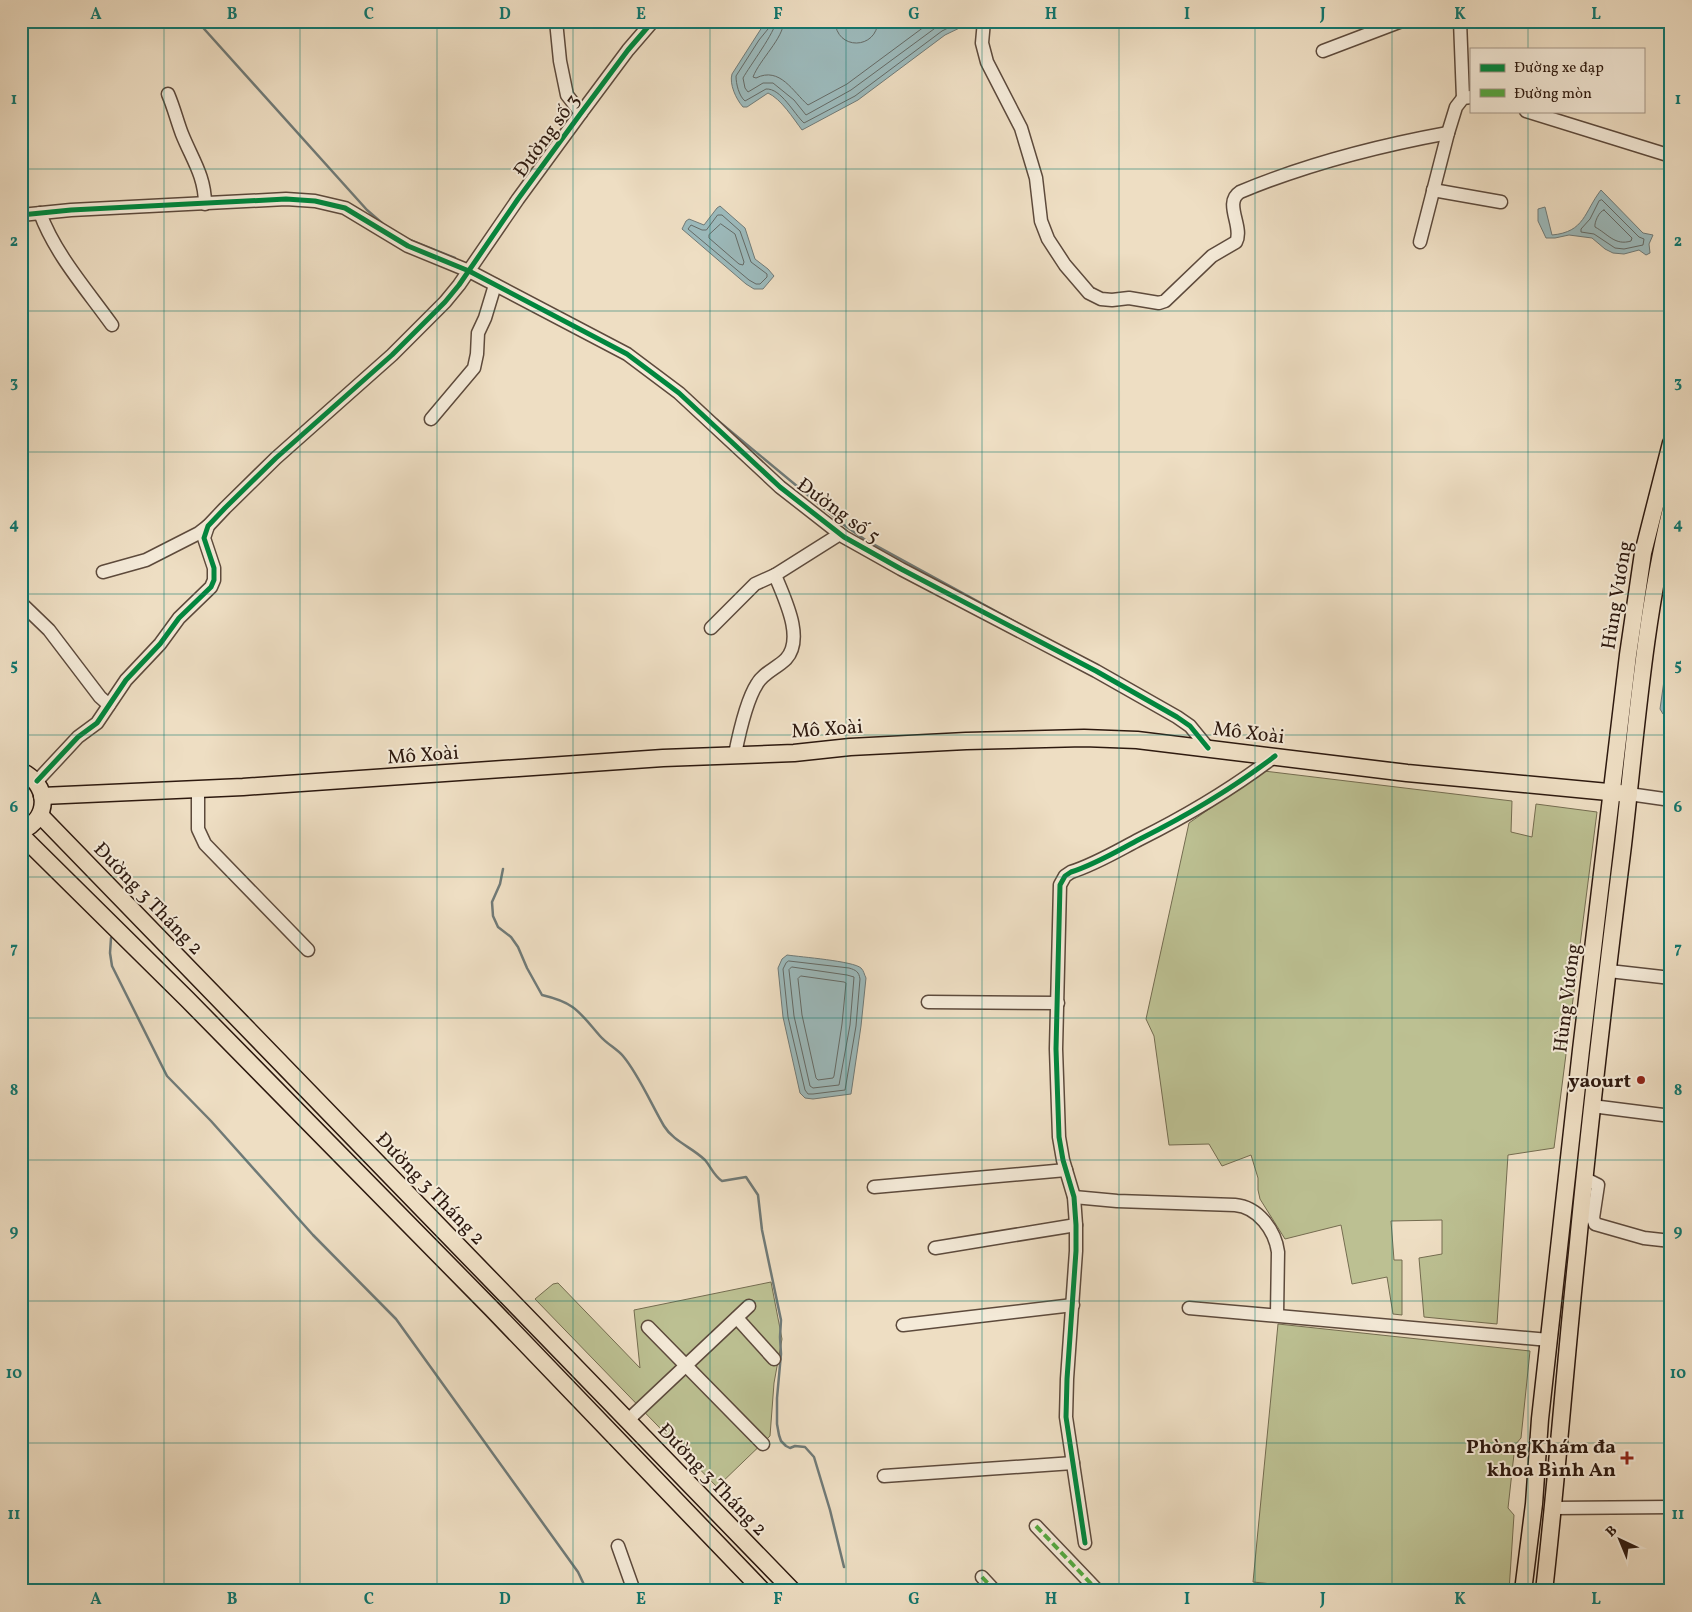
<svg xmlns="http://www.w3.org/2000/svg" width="1692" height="1612" viewBox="0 0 1692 1612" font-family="Vollkorn,serif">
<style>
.green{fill:#bcc092;stroke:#746c50}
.water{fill:#9cbabc;stroke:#707a77}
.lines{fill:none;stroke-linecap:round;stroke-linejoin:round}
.shore{stroke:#646a66;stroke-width:1}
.stream{stroke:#707a77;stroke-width:2.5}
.minor-casing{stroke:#5d4a3c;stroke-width:15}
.major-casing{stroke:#2d190f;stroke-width:19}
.minor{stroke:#f4ead8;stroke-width:12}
.major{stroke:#eedec3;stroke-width:16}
.quiet{stroke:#54a941;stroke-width:4;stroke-dasharray:8 4;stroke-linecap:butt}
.cycleway-casing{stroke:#f4ead8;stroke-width:8}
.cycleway{stroke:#00873e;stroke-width:5}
.grid{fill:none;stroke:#0f766e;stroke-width:1;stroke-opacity:0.55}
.poi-dot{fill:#8f2418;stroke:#f4ead8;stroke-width:2}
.labels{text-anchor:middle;stroke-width:4;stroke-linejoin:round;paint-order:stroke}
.street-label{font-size:20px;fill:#2d190f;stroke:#f4ead8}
.poi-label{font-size:20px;font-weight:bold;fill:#2d190f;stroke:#f4ead8;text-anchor:end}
.neatline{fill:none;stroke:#0f766e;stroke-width:2}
.grid-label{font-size:16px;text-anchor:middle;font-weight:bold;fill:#0f766e}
</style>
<rect width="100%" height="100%" fill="#eedec3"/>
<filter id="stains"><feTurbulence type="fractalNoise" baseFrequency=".004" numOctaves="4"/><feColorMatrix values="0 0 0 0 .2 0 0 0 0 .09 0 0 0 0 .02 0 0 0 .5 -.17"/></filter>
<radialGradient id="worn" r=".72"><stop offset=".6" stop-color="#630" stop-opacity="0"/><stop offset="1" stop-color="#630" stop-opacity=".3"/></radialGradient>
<g class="green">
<path d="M1264 771 1512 801 1511 832 1532 837 1536 804 1597 812 1554 1148 1508 1155 1497 1324 1424 1317 1419 1258 1442 1254V1220L1391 1221 1394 1260H1402V1315L1393 1314 1387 1277 1352 1284 1341 1225 1285 1239 1260 1199 1258 1190V1178L1251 1155 1222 1166 1209 1144 1169 1145 1154 1036 1146 1019 1189 823Z"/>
<path d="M771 1282 782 1339 774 1383 770 1436 717 1487 535 1299 553 1284 558 1283 640 1368 634 1310Z"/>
<path d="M1278 1324 1530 1351 1521 1438 1515 1445 1508 1508 1514 1515 1509 1591H1339L1253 1582Z"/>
</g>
<g class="water">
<path d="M766 21H852L855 25 858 24 861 21H974L945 35 858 100 802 130C793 118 781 99 768 93L747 107H743C736 99 729 84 732 74Z"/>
<path d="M1601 190 1643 233 1653 235 1649 244 1650 253 1646 255 1639 250 1624 254 1613 253 1605 249 1592 238 1569 235 1555 238H1546L1538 221V209L1545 207 1552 235C1585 232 1584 212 1601 190Z"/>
<path d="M720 206 745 228 755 259 768 269 774 276 763 289H754L746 284 682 229 686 221 689 219 704 225 717 208Z"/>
<path d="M1671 649V716L1663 714 1660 709 1668 652Z"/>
<path d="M787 955C801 957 853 961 861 968 864 971 864 974 866 978L861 1026 851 1094 813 1099 805 1098 800 1093 783 1017 778 968 782 959Z"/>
</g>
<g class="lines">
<g class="shore">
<path d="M770 21 768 29 759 40 736 76C736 84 739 96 745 101L766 89C781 88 794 114 804 123L855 96 942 31 962 21"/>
<path d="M776 21C776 31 749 67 743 78L745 88 748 92 763 83H773L794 100 806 115 851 90 938 26 947 21"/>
<path d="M784 21C783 39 760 59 753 77L756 78C780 66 793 92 808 105L847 84 932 21"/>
<path d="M835 21C836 51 877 50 878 21"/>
<path d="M1602 200 1639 237 1644 239 1643 245 1624 249 1615 248 1594 234 1581 232V229L1590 219 1599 201Z"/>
<path d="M1604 210 1632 238 1631 241C1615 246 1608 234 1595 227 1594 223 1599 211 1604 210Z"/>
<path d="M718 215H722L740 231 751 262 767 274V277L760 284H756L749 280 688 229 691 225 702 230H706Z"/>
<path d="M721 224 735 234 744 262 743 265 739 264 709 238V235Z"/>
<path d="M789 961 849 968C856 970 859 972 860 979L856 1026 845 1090 813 1094H808L805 1090 788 1017 783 969 786 963Z"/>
<path d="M792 967 847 975 854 977 850 1025 839 1085 813 1088 810 1086 794 1016 789 970Z"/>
<path d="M801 976 844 982 846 983 842 1024 834 1076 833 1078 818 1080 816 1078 802 1015 798 979Z"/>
</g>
<g class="stream">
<path d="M197 21 367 210 382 223"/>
<path d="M405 238 455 258"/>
<path d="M716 419 844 525 864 539 1021 625"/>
<path d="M503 869 500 884 492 902 493 916 498 927 511 937 518 947 527 968 542 995C576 1003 579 1012 600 1036 607 1044 617 1049 623 1056 639 1075 651 1104 664 1126 673 1141 693 1148 705 1160 711 1167 714 1176 722 1181L746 1177 758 1195 762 1230 781 1320 780 1337 781 1354 777 1398V1424L779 1435 781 1441 786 1446 790 1448 795 1446 805 1447 814 1457 830 1510 844 1567"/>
<path d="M111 938 110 953 112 966 167 1076 211 1121 313 1235 396 1319 578 1572 587 1591"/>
</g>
<defs>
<g id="minor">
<path d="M556 21 560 61 567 95 581 113"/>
<path d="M984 21 982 43 987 62 1021 128 1036 178 1041 221 1048 239 1065 265 1089 293 1101 299 1112 300 1129 298 1159 303 1165 301 1212 256 1236 242C1244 227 1223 203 1240 192 1307 164 1377 146 1448 133"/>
<path d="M1460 21 1463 98"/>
<path d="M1323 51 1402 21"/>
<path d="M168 94C174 108 177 121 182 134 192 159 205 176 205 204"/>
<path d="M1526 111 1671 156"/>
<path d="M1433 190 1501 202"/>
<path d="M40 213C55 254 87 290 112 325"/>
<path d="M21 215 71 210 286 199 315 201 345 208 408 246 469 271 627 354 679 393 780 487 844 537 901 569 1096 671 1177 717 1190 726 1208 748"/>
<path d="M1420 242 1448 133 1456 107 1463 98 1471 97"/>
<path d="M431 419 474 368 477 354 478 333 485 318 495 285"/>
<path d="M103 572 146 560 199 533 208 526"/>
<path d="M21 603 49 630 100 697 109 705"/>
<path d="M711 628 755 584 775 575 840 534"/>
<path d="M735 754C739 734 746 701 757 684 763 673 777 668 786 659 805 638 784 598 775 575"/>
<path d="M37 781 78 737 97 723 126 680 160 644 179 618 211 587 214 580V568L204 538 208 526 225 508 276 458 392 355 445 302 459 285 518 199 581 113 628 50 653 21"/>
<path d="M198 789V829L205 844 308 950"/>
<path d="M1629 794 1671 800"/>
<path d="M1609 971 1671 978"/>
<path d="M928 1002 1058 1003"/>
<path d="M1592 1106 1671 1116"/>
<path d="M1584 1178 1598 1185 1593 1218 1595 1224 1644 1238 1671 1241"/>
<path d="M874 1187 1066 1170"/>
<path d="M1074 1197 1117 1201 1235 1205C1258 1207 1275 1230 1278 1252L1277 1315"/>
<path d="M935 1248 1076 1225"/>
<path d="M1189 1308 1549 1340"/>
<path d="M737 1318 774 1359"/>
<path d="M903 1325 1073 1305"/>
<path d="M648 1327 763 1444"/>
<path d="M627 1421 749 1306"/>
<path d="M884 1476 1073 1463"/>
<path d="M1554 1508 1671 1507"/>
<path d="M1036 1526 1098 1591"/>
<path d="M1085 1543 1066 1417 1067 1379 1076 1251V1225L1074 1197 1063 1160 1059 1137 1056 1049 1060 885 1065 876 1071 872C1096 864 1117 851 1140 839 1188 815 1232 789 1275 756"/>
<path d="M618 1546 634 1591"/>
<path d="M982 1577 995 1591"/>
</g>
<g id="major">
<path d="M21 771C49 784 51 818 21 831"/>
<path d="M42 796 243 787 663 758 794 753 850 747 966 741 1084 738 1137 740 1407 773 1629 794"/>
<path d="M40 815 793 1591"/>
<path d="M21 835 187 999 492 1309 763 1591"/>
<path d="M1523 1591 1534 1504 1540 1419 1581 1050 1628 655 1643 553 1671 443"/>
<path d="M1544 1591C1557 1478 1565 1366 1577 1253 1590 1117 1606 981 1623 845 1636 733 1644 619 1671 509"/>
</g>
</defs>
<use href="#minor" class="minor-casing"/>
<use href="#major" class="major-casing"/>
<use href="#minor" class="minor"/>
<use href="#major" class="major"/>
<g class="quiet">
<path d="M1036 1526 1098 1591"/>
<path d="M982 1577 995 1591"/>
</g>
<defs>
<g id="cycleway">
<path d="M21 215 71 210 286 199 315 201 345 208 408 246 469 271 627 354 679 393 780 487 844 537 901 569 1096 671 1177 717 1190 726 1208 748"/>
<path d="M37 781 78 737 97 723 126 680 160 644 179 618 211 587 214 580V568L204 538 208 526 225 508 276 458 392 355 445 302 459 285 518 199 581 113 628 50 653 21"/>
<path d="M1085 1543 1066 1417 1067 1379 1076 1251V1225L1074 1197 1063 1160 1059 1137 1056 1049 1060 885 1065 876 1071 872C1096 864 1117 851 1140 839 1188 815 1232 789 1275 756"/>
</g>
</defs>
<use href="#cycleway" class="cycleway-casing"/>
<use href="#cycleway" class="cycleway"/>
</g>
<path class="grid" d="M164 21V1591M300 21V1591M437 21V1591M573 21V1591M710 21V1591M846 21V1591M982 21V1591M1119 21V1591M1255 21V1591M1392 21V1591M1528 21V49M1528 111V1591M21 169H1671M21 311H1671M21 452H1671M21 594H1671M21 735H1671M21 877H1671M21 1018H1671M21 1160H1671M21 1301H1671M21 1443H1671"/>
<g class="poi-dot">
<circle cx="1641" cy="1080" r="5"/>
<path d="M1624.5 1450.5h5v5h5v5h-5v5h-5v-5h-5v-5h5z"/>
</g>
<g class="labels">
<g class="street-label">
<text transform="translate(546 135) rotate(-54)" y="7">Đường số 3</text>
<text transform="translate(839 510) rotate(36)" y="7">Đường số 5</text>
<text transform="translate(1616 595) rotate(-81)" y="7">Hùng Vương</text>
<text transform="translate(827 728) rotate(-4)" y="7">Mô Xoài</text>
<text transform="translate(1249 732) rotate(7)" y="7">Mô Xoài</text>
<text transform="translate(423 754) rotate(-4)" y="7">Mô Xoài</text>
<text transform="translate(149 898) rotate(46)" y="7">Đường 3 Tháng 2</text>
<text transform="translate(1566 998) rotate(-83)" y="7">Hùng Vương</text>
<text transform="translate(431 1188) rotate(46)" y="7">Đường 3 Tháng 2</text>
<text transform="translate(713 1479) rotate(46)" y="7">Đường 3 Tháng 2</text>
</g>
<g class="poi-label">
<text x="1631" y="1087">yaourt</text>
<text x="1616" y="1453">Phòng Khám đa<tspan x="1616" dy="23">khoa Bình An</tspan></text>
</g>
</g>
<rect width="1692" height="1612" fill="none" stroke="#eedec3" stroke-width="55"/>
<rect x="1470" y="48" width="175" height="65" fill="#f4ead8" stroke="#a49688"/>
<rect x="1480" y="64" width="25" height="8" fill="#00873e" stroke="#a49688"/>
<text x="1514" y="72" font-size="15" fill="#2d190f">Đường xe đạp</text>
<rect x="1480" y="89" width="25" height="8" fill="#54a941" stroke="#a49688"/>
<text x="1514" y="98" font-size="15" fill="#2d190f">Đường mòn</text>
<g transform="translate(1620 1540) rotate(316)" stroke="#f4ead8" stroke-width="4" paint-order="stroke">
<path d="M0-4L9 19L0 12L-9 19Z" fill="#2d190f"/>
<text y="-8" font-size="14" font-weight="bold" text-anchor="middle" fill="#2d190f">B</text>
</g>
<rect x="28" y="28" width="1636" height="1556" class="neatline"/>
<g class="grid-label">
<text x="96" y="19">A</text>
<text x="232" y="19">B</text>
<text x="369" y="19">C</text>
<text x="505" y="19">D</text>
<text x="641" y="19">E</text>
<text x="778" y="19">F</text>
<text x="914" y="19">G</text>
<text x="1051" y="19">H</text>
<text x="1187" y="19">I</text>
<text x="1323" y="19">J</text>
<text x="1460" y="19">K</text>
<text x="1596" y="19">L</text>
<text x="14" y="104">1</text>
<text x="1678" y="104">1</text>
<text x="14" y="246">2</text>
<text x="1678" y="246">2</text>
<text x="14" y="387">3</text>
<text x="1678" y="387">3</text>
<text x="14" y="529">4</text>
<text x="1678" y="529">4</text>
<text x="14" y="670">5</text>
<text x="1678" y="670">5</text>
<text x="14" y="812">6</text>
<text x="1678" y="812">6</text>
<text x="14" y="953">7</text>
<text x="1678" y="953">7</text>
<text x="14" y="1095">8</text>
<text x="1678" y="1095">8</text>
<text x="14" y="1236">9</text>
<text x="1678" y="1236">9</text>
<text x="14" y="1378">10</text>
<text x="1678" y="1378">10</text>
<text x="14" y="1519">11</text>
<text x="1678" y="1519">11</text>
<text x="96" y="1604">A</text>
<text x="232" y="1604">B</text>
<text x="369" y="1604">C</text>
<text x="505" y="1604">D</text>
<text x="641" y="1604">E</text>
<text x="778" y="1604">F</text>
<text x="914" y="1604">G</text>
<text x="1051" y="1604">H</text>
<text x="1187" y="1604">I</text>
<text x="1323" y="1604">J</text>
<text x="1460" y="1604">K</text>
<text x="1596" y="1604">L</text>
</g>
<rect width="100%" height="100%" filter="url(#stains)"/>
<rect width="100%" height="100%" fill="url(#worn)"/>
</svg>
